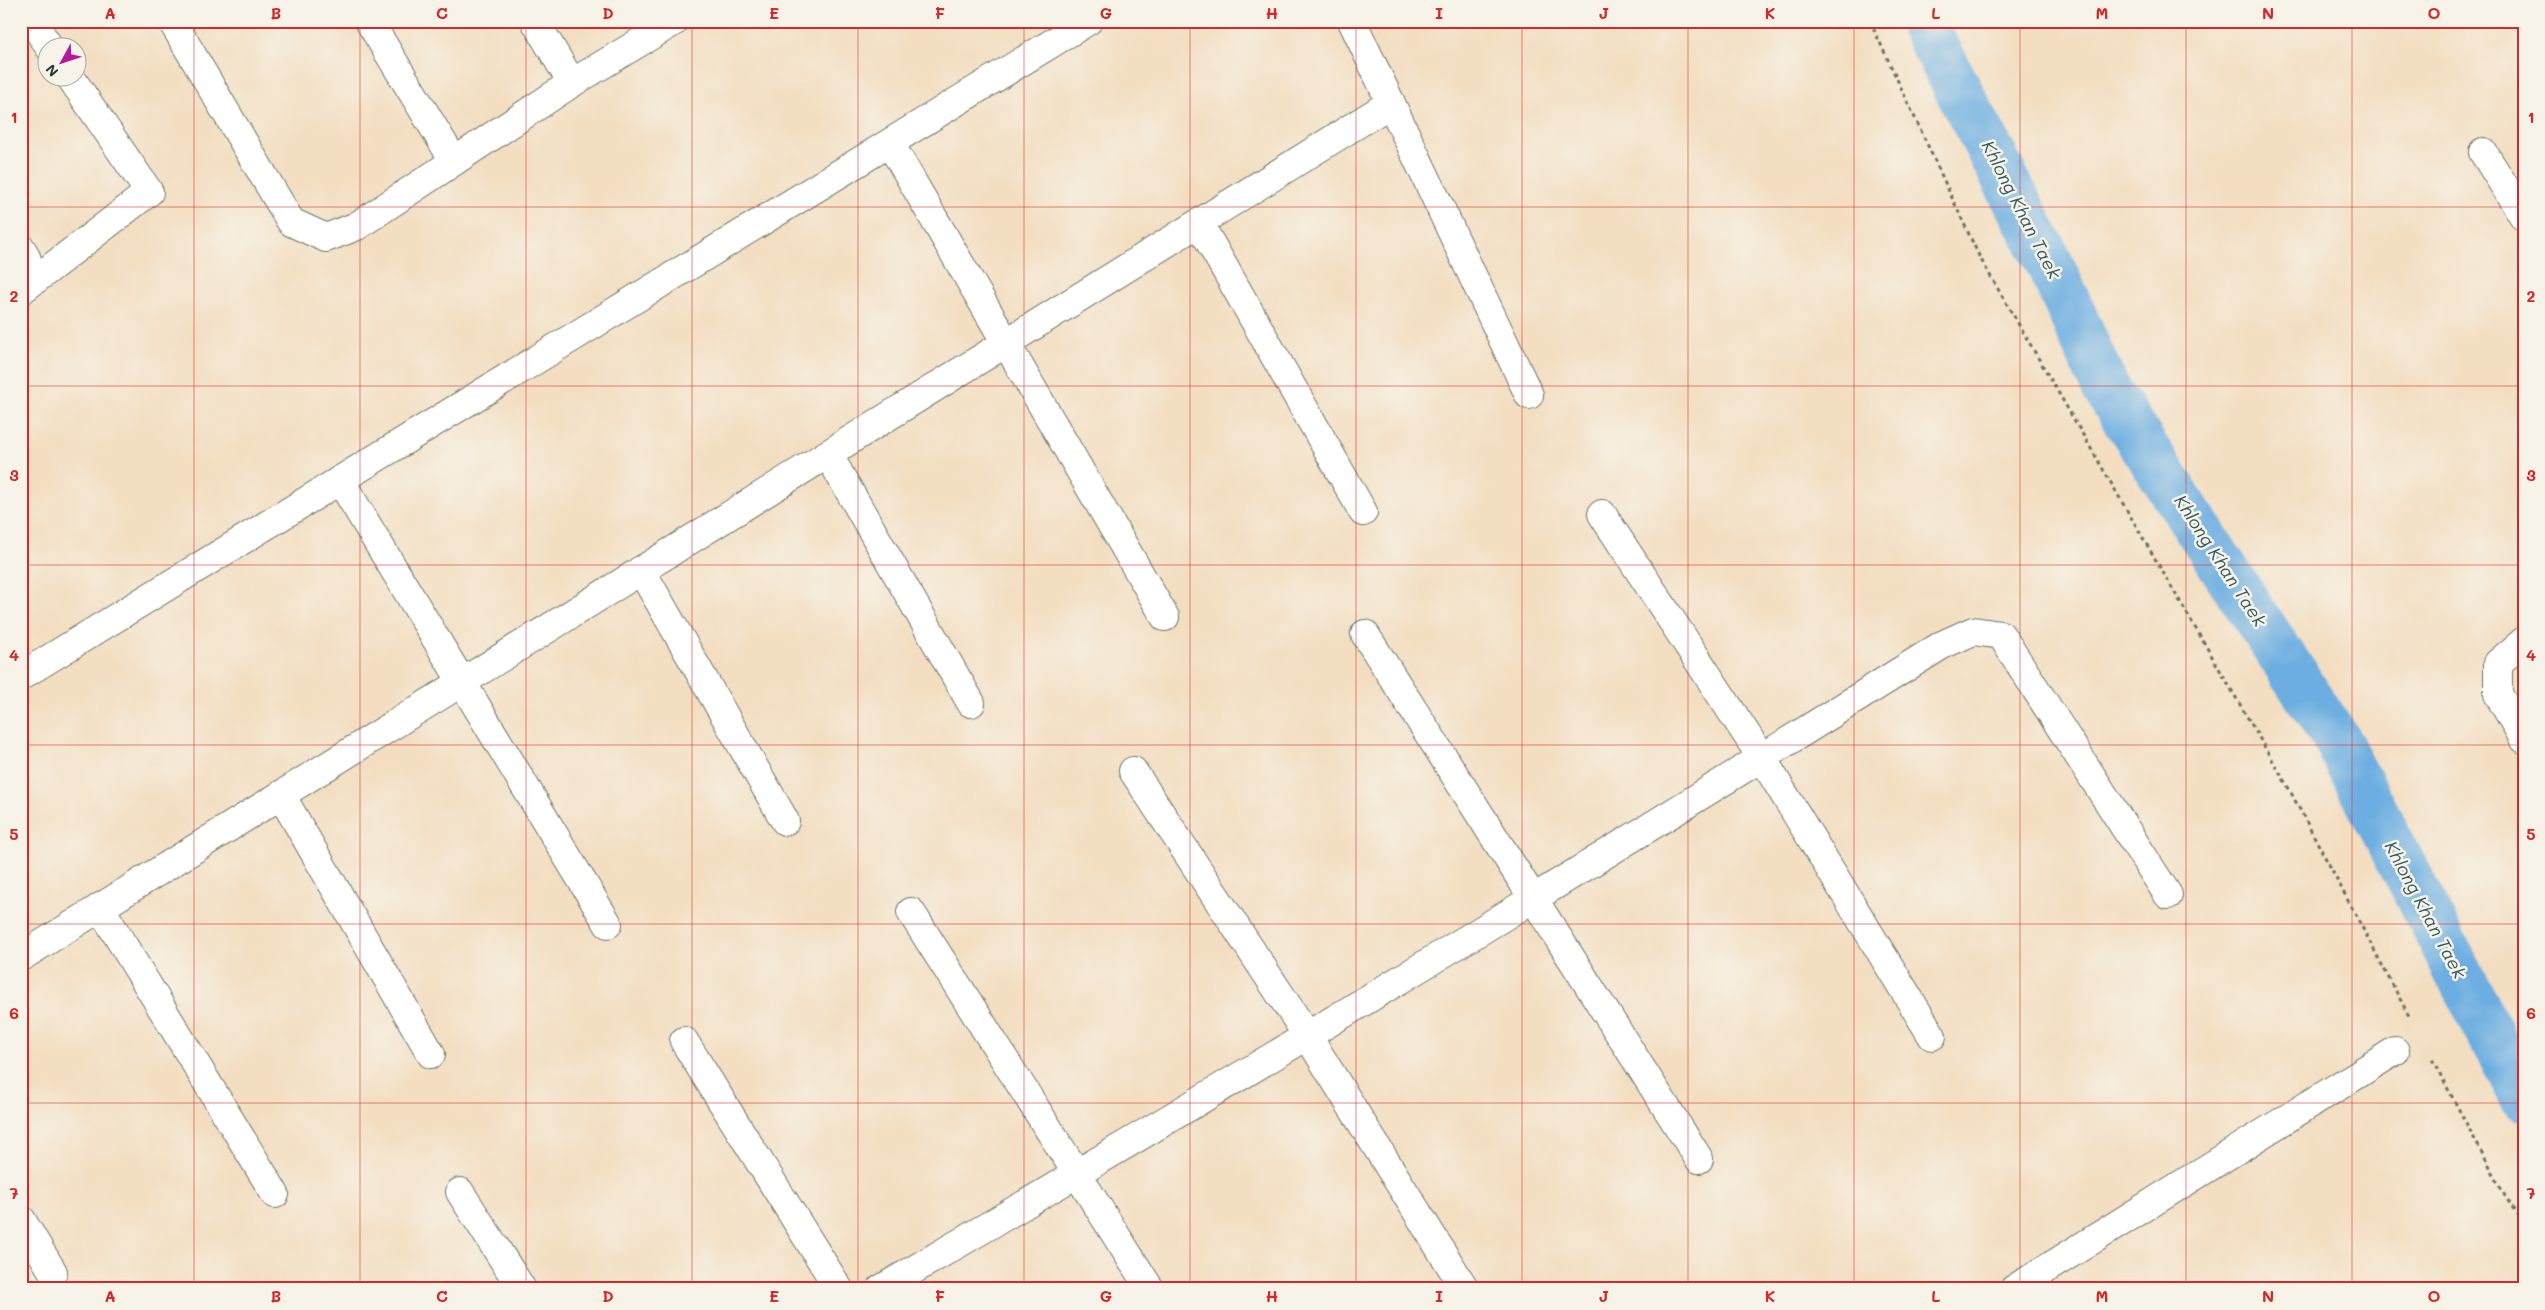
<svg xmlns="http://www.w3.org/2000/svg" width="2545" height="1310" viewBox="0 0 2545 1310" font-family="Mali,sans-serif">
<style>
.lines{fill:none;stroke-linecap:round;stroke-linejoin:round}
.canal{stroke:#6caee1;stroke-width:48}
.minor-casing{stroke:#697565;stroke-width:30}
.path{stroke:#697565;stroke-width:3;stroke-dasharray:4 4;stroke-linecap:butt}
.minor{stroke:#fff;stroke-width:28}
.grid{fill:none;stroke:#d62828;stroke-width:1;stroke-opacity:0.55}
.labels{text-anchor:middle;stroke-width:5;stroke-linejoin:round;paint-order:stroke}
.water-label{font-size:18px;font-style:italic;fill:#32595f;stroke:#f7f3e8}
.neatline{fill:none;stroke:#d62828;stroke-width:2}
.grid-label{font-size:16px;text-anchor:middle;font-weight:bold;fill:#d62828}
</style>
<rect width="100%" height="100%" fill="#f7f3e8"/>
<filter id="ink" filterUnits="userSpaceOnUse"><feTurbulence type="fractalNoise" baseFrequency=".02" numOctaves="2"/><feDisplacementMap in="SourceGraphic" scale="10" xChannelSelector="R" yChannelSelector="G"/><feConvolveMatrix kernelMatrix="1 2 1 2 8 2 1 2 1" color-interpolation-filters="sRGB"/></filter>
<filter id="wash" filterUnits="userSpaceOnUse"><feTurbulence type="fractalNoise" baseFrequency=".0096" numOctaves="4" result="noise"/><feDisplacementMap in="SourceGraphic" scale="20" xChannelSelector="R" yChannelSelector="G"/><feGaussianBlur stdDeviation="1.12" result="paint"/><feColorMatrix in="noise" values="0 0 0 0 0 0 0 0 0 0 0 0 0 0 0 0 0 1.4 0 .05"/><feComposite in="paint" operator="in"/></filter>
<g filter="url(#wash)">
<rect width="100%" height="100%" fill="#f3dec1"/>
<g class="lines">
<path class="canal" d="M1922 21 2049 262 2105 387 2337 740 2524 1098"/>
</g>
</g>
<g filter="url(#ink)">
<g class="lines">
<defs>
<g id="minor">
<path d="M32 21 50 48"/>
<path d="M172 21 291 222 326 238 357 226 572 83 675 21"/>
<path d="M369 21 454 161"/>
<path d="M535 21 572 83"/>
<path d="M1352 21 1529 395"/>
<path d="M890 143 1165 617"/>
<path d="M2483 152 2524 217"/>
<path d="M1199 223 1363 512"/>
<path d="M21 248C30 261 33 279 21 291"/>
<path d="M26 287 149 192 71 78"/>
<path d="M828 454 971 703"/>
<path d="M340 480 608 924"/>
<path d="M1602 514 1762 758 1932 1036"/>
<path d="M641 570 785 821"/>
<path d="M1365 634 1699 1159"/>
<path d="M2524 641 2498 663V694L2524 739"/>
<path d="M21 676 1088 21"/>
<path d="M1133 771 1307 1035 1465 1289"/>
<path d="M281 795 431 1054"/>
<path d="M100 907 275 1194"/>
<path d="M911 912 1150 1289"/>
<path d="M21 957 1391 103"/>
<path d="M684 1041 839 1289"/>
<path d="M460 1192 522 1289"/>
<path d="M21 1219 53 1272"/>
<path d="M881 1289C1238 1080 1592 865 1942 645L1973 631 2001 635 2168 895"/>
<path d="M2014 1289 2395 1051"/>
</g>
</defs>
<use href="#minor" class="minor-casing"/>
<g class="path">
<path d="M1870 21 1980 258 2288 787 2409 1016"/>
<path d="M2432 1059 2505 1196 2524 1225"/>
</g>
<use href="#minor" class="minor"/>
</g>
</g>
<path class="grid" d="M194 21V1289M360 21V1289M526 21V1289M692 21V1289M858 21V1289M1024 21V1289M1190 21V1289M1356 21V1289M1522 21V1289M1688 21V1289M1854 21V1289M2020 21V1289M2186 21V1289M2352 21V1289M21 207H2524M21 386H2524M21 565H2524M21 745H2524M21 924H2524M21 1103H2524"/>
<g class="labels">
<g class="water-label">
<text transform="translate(2021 210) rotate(63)" y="6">Khlong Khan Taek</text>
<text transform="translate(2220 561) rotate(57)" y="6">Khlong Khan Taek</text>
<text transform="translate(2425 910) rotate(62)" y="6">Khlong Khan Taek</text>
</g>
</g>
<rect width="2545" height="1310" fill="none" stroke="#f7f3e8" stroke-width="55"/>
<g transform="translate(62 62) rotate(230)"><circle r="24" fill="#f7f3e8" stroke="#a1aaa0"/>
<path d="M0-4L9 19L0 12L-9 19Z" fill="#b5179e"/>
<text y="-8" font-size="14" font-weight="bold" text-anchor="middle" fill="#1f3d34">N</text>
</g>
<rect x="28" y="28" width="2490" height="1254" class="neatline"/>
<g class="grid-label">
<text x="110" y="19">A</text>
<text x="276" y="19">B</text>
<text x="442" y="19">C</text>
<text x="608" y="19">D</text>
<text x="774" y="19">E</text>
<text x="940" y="19">F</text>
<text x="1106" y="19">G</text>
<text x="1272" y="19">H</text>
<text x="1439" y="19">I</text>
<text x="1604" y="19">J</text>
<text x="1770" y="19">K</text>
<text x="1936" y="19">L</text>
<text x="2102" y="19">M</text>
<text x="2268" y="19">N</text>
<text x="2434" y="19">O</text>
<text x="14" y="123">1</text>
<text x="2531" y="123">1</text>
<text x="14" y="302">2</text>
<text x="2531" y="302">2</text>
<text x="14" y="481">3</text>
<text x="2531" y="481">3</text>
<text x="14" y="661">4</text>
<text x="2531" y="661">4</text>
<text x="14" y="840">5</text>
<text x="2531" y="840">5</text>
<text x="14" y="1019">6</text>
<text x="2531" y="1019">6</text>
<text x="14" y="1199">7</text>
<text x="2531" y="1199">7</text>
<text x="110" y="1302">A</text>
<text x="276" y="1302">B</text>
<text x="442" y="1302">C</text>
<text x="608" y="1302">D</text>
<text x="774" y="1302">E</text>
<text x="940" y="1302">F</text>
<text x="1106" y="1302">G</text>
<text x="1272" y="1302">H</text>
<text x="1439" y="1302">I</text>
<text x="1604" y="1302">J</text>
<text x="1770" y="1302">K</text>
<text x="1936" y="1302">L</text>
<text x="2102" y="1302">M</text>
<text x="2268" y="1302">N</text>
<text x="2434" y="1302">O</text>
</g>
</svg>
